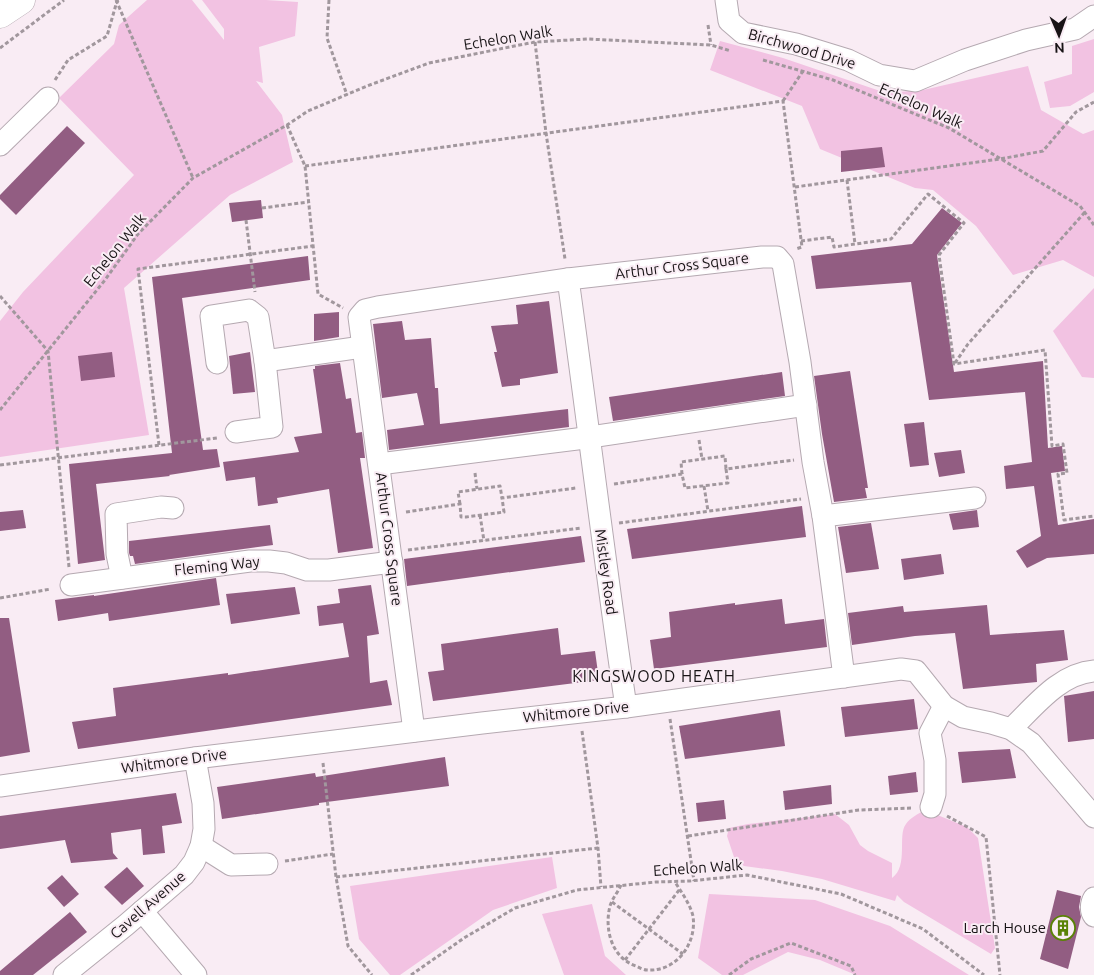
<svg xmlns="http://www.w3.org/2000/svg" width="1094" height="975" viewBox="0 0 1094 975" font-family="Ubuntu,sans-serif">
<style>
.green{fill:#f2c2e2}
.building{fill:#925d82}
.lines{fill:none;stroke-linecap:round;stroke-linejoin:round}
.minor-casing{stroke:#b5a9b1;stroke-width:23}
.major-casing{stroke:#b5a9b1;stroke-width:29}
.path{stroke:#a1979d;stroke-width:3;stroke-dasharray:4 2.5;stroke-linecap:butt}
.minor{stroke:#fff;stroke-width:21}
.major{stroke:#fff;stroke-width:28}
.labels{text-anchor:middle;stroke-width:4;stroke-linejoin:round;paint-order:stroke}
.street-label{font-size:15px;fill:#181416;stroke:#f9ecf4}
.poi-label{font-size:15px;fill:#181416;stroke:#f9ecf4;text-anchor:end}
.neighbourhood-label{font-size:16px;letter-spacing:1px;fill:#181416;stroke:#f9ecf4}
</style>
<rect width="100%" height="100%" fill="#f9ecf4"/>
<g class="green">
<path d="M147 0H192L224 40V29L202 0H266L298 2 295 36 259 47 263 83 256 81 282 115 293 162 230 195 124 288 149 435 0 457V321L23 292 134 175 59 98 114 44 119 25Z"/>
<path d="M1094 39V92L1070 106 1050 108 1044 82 1072 74V46Z"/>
<path d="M720 41 783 58 886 93 923 90 1028 66 1041 110 1083 134 1094 130V277L1063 260 1013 275 976 226 933 190 915 188 820 149 802 106 710 70Z"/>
<path d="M1094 288V378L1082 377 1053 331Z"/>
<path d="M925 810 967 827 978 838 995 948 991 954 904 902 897 895 895 901 822 879 782 871 744 866 734 857 727 836 729 828 748 824 835 814 849 825 860 845 868 851 892 863V878C909 866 897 835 906 824 910 818 918 814 925 810Z"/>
<path d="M552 857 557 888 493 910 400 975H390L359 939 350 886Z"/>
<path d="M709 894 815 900 890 926 969 975H856L820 960 788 952 743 975H722L698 958Z"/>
<path d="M592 904 605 956 626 975H564L542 914Z"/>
</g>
<g class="building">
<path d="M67 126 85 143 16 215 0 199V195Z"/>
<path d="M882 147 885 167 841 172V151Z"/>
<path d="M261 200 263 218 232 222 229 203Z"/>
<path d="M942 208 962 223 937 255 954 372 1043 361 1048 448 1062 446 1065 471 1051 473 1058 525 1094 519V554L1047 558 1027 568 1016 551 1041 536 1034 486 1006 489 1004 466 1032 462 1025 392 929 400 911 282 816 289 811 256 912 244Z"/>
<path d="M308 256 310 280 182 298 203 450 217 449 220 467 169 475 170 476 96 484 105 560 78 564 69 464 172 453 152 277Z"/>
<path d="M549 301 558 373 520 379V385L502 387 494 352H497L491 326 518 324 516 305Z"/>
<path d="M339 312V337L314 341V314Z"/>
<path d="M402 321 405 340 431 338 435 388H438L440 424 568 409 569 427 389 450 387 430 424 425 417 393 382 398 373 324Z"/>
<path d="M112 352 115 377 81 381 78 356Z"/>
<path d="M250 352 255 392 233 394 229 356Z"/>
<path d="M340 363 346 399 351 398 356 433 362 432 365 458H360L373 548 338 553 329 489 277 498 278 503 258 506 255 477 226 481 223 462 299 452 294 437 322 433 313 369H315V366Z"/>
<path d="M850 371 868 488H865L867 498 834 502 822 434 814 376Z"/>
<path d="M782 372 785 396 613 421 609 397Z"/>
<path d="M924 422 929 465 910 467 904 424Z"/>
<path d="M961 450 965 473 939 477 934 453Z"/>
<path d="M802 506 806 537 632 559 627 529Z"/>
<path d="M23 510 26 528 0 531V512Z"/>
<path d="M977 510 979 527 953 530 949 514Z"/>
<path d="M871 523 879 569 846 573 838 527Z"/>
<path d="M270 525 273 545 135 564 133 556H130L129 553V541Z"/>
<path d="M581 536 585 562 407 586 404 559Z"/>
<path d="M941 554 944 574 904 580 901 559Z"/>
<path d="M216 578 220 605 109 621 108 613 58 621 55 600 94 595V596Z"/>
<path d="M371 585 379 634 367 636 370 683 387 680 392 705 78 749 72 722 116 716 113 688 228 673V675L349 657 343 623 319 626 317 606 340 603 338 589Z"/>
<path d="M295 587 300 614 231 624 226 594Z"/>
<path d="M782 599 785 624 824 619 827 647 654 669 650 640 671 637 669 612 735 603V605Z"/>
<path d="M987 605 990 635 1064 630 1068 660 1036 664 1037 682 963 689 955 633 915 636 852 645 848 613 903 606 904 612Z"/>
<path d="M0 618H9L30 752 0 757Z"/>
<path d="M558 628 561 655 595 651 599 680 433 701 428 672 444 670 441 644Z"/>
<path d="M1094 691V739L1068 742 1064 696Z"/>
<path d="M914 699 918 729 845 737 841 707Z"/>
<path d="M780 710 785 746 685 759 679 726Z"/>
<path d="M1010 749 1016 778 962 783 958 752Z"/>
<path d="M445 757 449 786 319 803V805L222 819 217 787 315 773 316 777Z"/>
<path d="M916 772 918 792 890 795 888 776Z"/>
<path d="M831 785 832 804 785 810 783 791Z"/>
<path d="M176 793 182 823 162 826 165 853 143 855 141 829 111 833 113 853 118 859 71 863 65 840 0 849V816Z"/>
<path d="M724 800 726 819 698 822 696 803Z"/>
<path d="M127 867 144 886 122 905 104 887Z"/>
<path d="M62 875 79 894 64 907 47 888Z"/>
<path d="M1057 890 1081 896 1079 907 1081 917 1068 969 1040 959Z"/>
<path d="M70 912 87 932 33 975H0V971Z"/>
</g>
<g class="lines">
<defs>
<g id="minor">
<path d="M726 0 729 21 743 33 796 44 848 60 879 75 915 81 965 60 1026 40 1075 29 1094 16"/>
<path d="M0 145 48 98"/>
<path d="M568 279C588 422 605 565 626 707"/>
<path d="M265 361 362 347"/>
<path d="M217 363 211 316 249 310 258 317 265 361 272 427 236 432"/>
<path d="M379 464 577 439 806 405"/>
<path d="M823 516 975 498"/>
<path d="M122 578 117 554 116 514 161 507 173 508"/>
<path d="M71 585 250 561H269L286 563 307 570H329L392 562"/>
<path d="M1011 729C1035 706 1059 674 1094 671"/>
<path d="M414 731 359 317 365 310 378 307 568 279 762 257H777L783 264 800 362 813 462 823 516 844 677"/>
<path d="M0 786 195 758 482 723 626 707 901 669 916 671 944 706 963 717 991 723 1011 729 1031 743 1094 817"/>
<path d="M931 807 935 794V760L930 733 944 706"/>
<path d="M201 846 231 865 267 864"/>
<path d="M1094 898C1091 903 1090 911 1094 916"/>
<path d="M142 911 196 975"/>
<path d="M64 975 126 925 184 875 194 862 201 846 204 829 203 803 195 758"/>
</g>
<path id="major" d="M0 14 21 0"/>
</defs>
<use href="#minor" class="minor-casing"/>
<use href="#major" class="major-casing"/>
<g class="path">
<path d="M116 0 193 178"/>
<path d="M329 0 327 38 347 95"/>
<path d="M708 25 711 45"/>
<path d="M535 42 546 133 565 259"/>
<path d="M0 48 64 0"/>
<path d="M763 60 833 80 949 128 1080 206 1094 225"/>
<path d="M55 80 68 60 107 36 117 1 120 0"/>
<path d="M783 101 803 71"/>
<path d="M287 125 305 166 318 294 343 308"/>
<path d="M305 166 783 101 802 247 796 249"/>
<path d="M847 180 855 244"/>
<path d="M795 187 1000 159 1043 151 1076 112 1094 102"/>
<path d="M262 208 308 202"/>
<path d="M246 220 255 292"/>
<path d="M801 241 832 237 834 247 891 239 928 194 964 223 939 255 954 364 1045 350 1052 446 1063 444 1067 473 1058 474 1064 520 1094 516"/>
<path d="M0 296 48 351 69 567"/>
<path d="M955 363 968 344 1085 212"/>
<path d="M0 410 105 280 138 234 193 178 287 125 308 111 367 86 429 63 535 42 587 39 711 45 731 51"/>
<path d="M699 440 702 459"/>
<path d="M159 445 138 269 313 246"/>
<path d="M0 465 217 438"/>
<path d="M475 473 477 489"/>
<path d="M682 474 681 462 725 456 726 469"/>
<path d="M614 484 682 474 685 488 728 483 726 469 794 460"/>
<path d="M704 486 708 511"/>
<path d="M460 504 458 492 500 486 502 498"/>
<path d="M406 512 460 504 461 517H466L504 512 502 498 576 488"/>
<path d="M480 515 484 541"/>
<path d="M619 523 801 499"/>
<path d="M408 550 581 528"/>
<path d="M0 598 51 589"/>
<path d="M670 719 694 881"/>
<path d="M582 731 598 848 601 887"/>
<path d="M323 763 336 877 348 946 372 975"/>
<path d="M947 816 986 837 1000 975"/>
<path d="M688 836 859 810 913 808"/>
<path d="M285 861 333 854"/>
<path d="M336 877 598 848"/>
<path d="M621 885C618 892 612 899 610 906 604 930 612 958 636 966 640 968 644 970 647 970 677 972 697 943 693 916 690 904 682 893 675 882"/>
<path d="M612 902 683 954"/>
<path d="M625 960 680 889"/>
<path d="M411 975 464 938 515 908 577 890 656 882 690 881 747 875 841 894 923 929 984 975"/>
<path d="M729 975 751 959 791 943 851 966 855 975"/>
</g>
<use href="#minor" class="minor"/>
<use href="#major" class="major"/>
</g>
<defs>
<symbol id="building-ring" viewBox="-11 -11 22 22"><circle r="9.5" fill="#f9ecf4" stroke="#5a8206" stroke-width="1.5"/><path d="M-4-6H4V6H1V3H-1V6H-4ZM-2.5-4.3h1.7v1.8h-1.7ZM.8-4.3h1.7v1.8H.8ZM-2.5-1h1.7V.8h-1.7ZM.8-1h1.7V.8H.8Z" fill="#5a8206"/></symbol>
</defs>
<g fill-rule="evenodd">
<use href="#building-ring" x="1049" y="914" width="28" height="28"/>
</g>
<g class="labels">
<g class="street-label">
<text transform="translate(508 38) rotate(-9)" y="5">Echelon Walk</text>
<text transform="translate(802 49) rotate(16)" y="5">Birchwood Drive</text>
<text transform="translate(921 106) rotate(24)" y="5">Echelon Walk</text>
<text transform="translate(115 250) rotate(-51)" y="5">Echelon Walk</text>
<text transform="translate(682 266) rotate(-7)" y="5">Arthur Cross Square</text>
<text transform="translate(389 539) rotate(83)" y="5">Arthur Cross Square</text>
<text transform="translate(217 566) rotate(-6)" y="5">Fleming Way</text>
<text transform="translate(606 572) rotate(82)" y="5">Mistley Road</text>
<text transform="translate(576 712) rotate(-6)" y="5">Whitmore Drive</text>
<text transform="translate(174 761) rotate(-8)" y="5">Whitmore Drive</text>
<text transform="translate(698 868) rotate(-4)" y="5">Echelon Walk</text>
<text transform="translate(148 905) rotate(-41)" y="5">Cavell Avenue</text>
</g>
<g class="poi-label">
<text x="1046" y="933">Larch House</text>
</g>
<g class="neighbourhood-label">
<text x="654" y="682">KINGSWOOD HEATH</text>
</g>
</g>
<g transform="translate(1059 35) rotate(178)" stroke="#f9ecf4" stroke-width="4" paint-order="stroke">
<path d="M0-4L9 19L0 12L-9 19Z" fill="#181416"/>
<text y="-8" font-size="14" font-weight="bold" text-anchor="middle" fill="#181416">N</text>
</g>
</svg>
